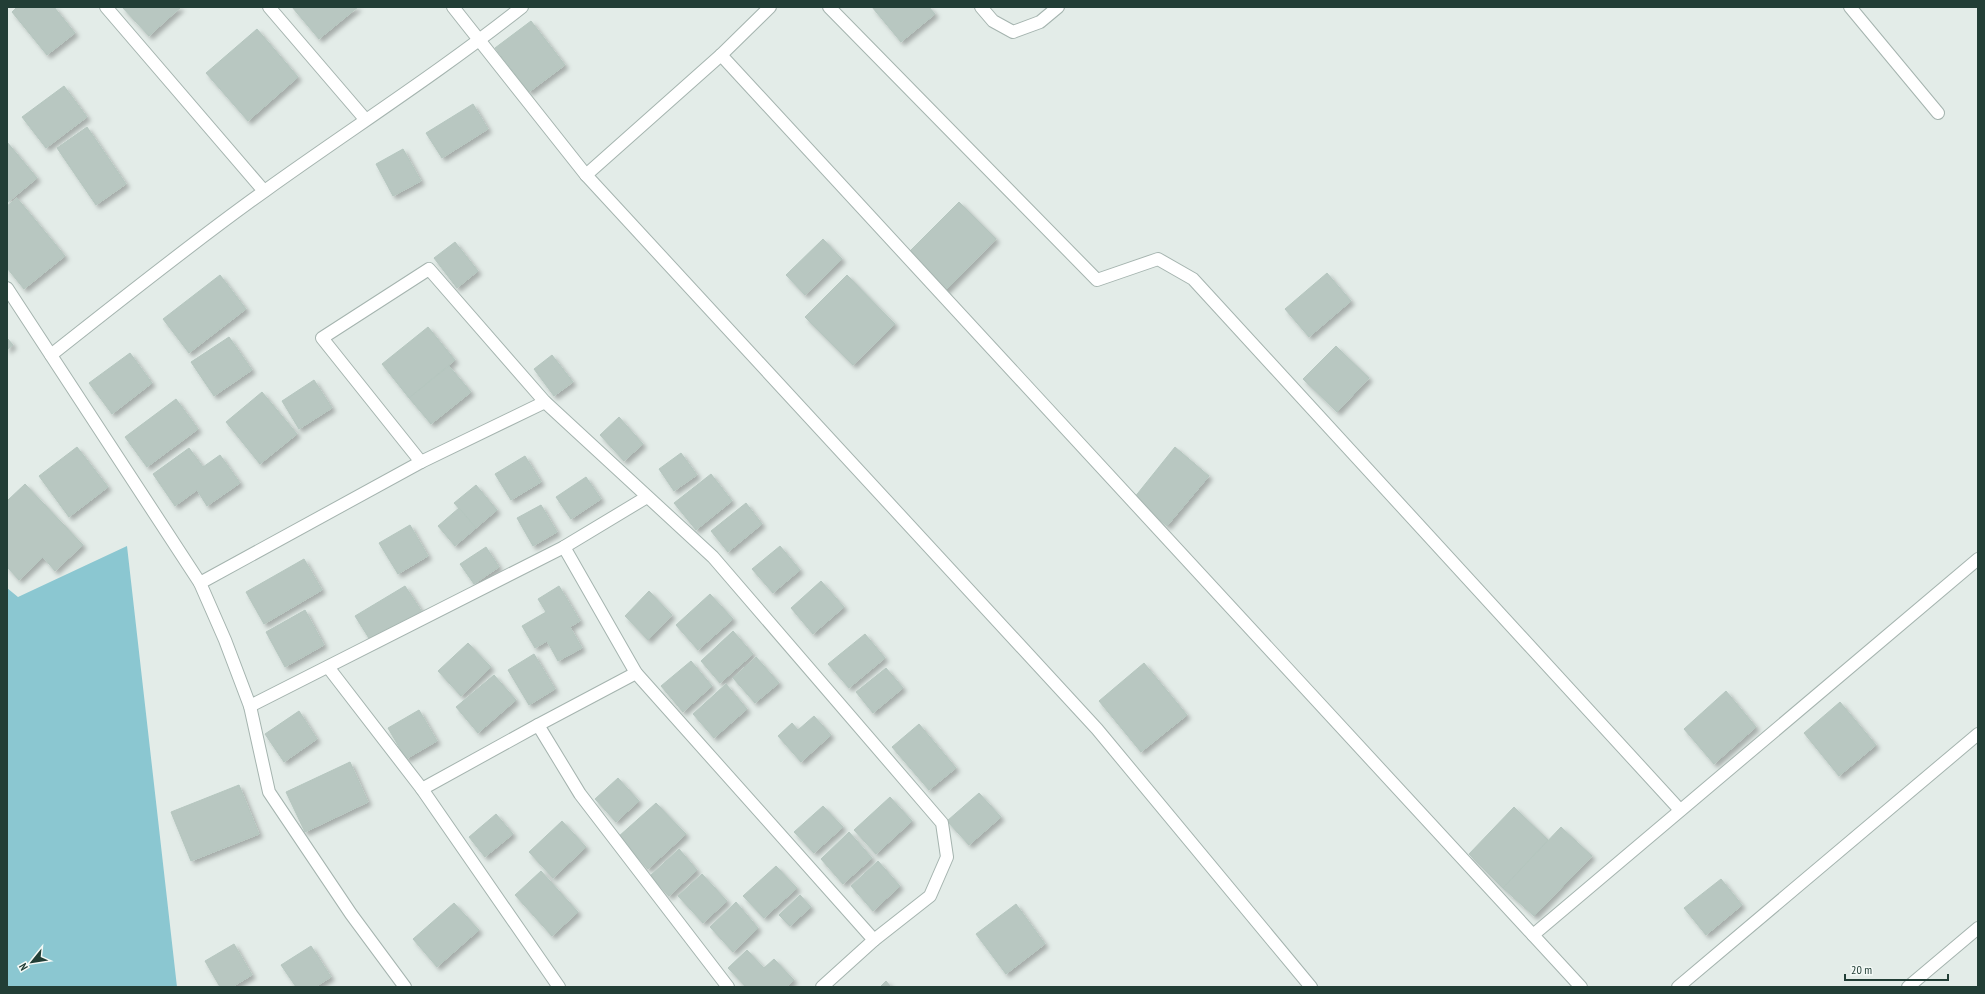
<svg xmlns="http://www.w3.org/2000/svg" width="1985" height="994" viewBox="0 0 1985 994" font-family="'PT Sans Narrow',sans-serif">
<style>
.water{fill:#8bc7d1}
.building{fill:#b8c7c1;stroke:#b5c6bf;filter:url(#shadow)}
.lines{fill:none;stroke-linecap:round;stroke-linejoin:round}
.minor-casing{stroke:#a5b4af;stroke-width:14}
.tertiary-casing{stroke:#a5b4af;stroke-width:14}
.minor{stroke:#fff;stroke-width:12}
.tertiary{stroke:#fff;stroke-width:12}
</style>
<defs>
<filter id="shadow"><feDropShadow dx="3.5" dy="3.5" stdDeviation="2" flood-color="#0004"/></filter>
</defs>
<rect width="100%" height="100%" fill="#e3ece8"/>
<path class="water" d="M127 546 177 987H7V588L18 597Z"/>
<g class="building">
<path d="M17 7H54L75 33 47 55 12 12Z"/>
<path d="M122 7H181L149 36Z"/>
<path d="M292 7H358L319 39Z"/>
<path d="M872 7H929L935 14 901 42Z"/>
<path d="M531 21 565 65 529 92 495 48Z"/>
<path d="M257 29 298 77 248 121 206 73Z"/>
<path d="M64 86 87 117 46 148 22 117Z"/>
<path d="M473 104 488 129 442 158 426 133Z"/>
<path d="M87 127 126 184 96 205 57 148Z"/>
<path d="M7 142 37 178 7 203Z"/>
<path d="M403 149 421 181 393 196 376 164Z"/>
<path d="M17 198 65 256 24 289 7 268V206Z"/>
<path d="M959 202 996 239 944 292 907 254Z"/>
<path d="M823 239 842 259 805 295 786 275Z"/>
<path d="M455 242 478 271 457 288 434 258Z"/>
<path d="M1327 273 1351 301 1309 337 1285 309Z"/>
<path d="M220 275 246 309 189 353 163 319Z"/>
<path d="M847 275 895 324 853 365 805 317Z"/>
<path d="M428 327 455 360 409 398 382 364Z"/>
<path d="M229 337 252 370 214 396 191 362Z"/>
<path d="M7 338 13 345 7 350Z"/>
<path d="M1336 346 1369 378 1337 412 1303 379Z"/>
<path d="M130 353 152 383 112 414 89 383Z"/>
<path d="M552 355 573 382 554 396 534 369Z"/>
<path d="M449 366 471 392 431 424 409 398Z"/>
<path d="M314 380 332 408 299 429 282 401Z"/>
<path d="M262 392 297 434 260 464 226 422Z"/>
<path d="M176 399 198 429 147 467 125 437Z"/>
<path d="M619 417 643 444 624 461 600 435Z"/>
<path d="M77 447 108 487 69 517 39 476Z"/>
<path d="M1175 447 1209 476 1167 526 1134 498Z"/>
<path d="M189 448 203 467 220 455 240 483 207 506 197 490 175 506 153 474Z"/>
<path d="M681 453 697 475 674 491 659 469Z"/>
<path d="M525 456 541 482 511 500 495 474Z"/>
<path d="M711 474 732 501 696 530 674 503Z"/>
<path d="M586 477 601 499 571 519 556 497Z"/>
<path d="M25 484 83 545 55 571 43 557 19 580 7 567V501Z"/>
<path d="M476 485 497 510 476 528 454 503Z"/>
<path d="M746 503 762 524 728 552 711 531Z"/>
<path d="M541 505 557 532 533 546 517 518Z"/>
<path d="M459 508 476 528 455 546 438 526Z"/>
<path d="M410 525 428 556 398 574 379 543Z"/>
<path d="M780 546 800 570 773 593 752 569Z"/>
<path d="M486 547 499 567 474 584 460 564Z"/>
<path d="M304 559 322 590 264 624 246 592Z"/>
<path d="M821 581 844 607 813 634 791 608Z"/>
<path d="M405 586 422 612 372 643 355 616Z"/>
<path d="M559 586 580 621 570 627 582 648 558 661 547 641 535 648 522 626 546 612 538 599Z"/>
<path d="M649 591 672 615 648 640 625 616Z"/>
<path d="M710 594 733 619 698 650 676 625Z"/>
<path d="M305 610 324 645 285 667 266 632Z"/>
<path d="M733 631 753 654 720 683 701 661Z"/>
<path d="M865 634 885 658 849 688 828 664Z"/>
<path d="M468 643 491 667 461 696 438 671Z"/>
<path d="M534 654 555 689 529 705 508 670Z"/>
<path d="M756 657 779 683 755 703 733 678Z"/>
<path d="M691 661 712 686 683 712 661 686Z"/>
<path d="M1144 663 1187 715 1141 752 1099 701Z"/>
<path d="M886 668 903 688 873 713 856 692Z"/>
<path d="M494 675 516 700 478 733 456 707Z"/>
<path d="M726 684 747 709 714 738 693 714Z"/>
<path d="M1726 691 1756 727 1714 764 1684 729Z"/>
<path d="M1840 702 1876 745 1839 776 1804 733Z"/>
<path d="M419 710 437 741 406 759 388 728Z"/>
<path d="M299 711 317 739 284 762 265 734Z"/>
<path d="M814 716 831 735 801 762 778 736 792 723 798 730Z"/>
<path d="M919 724 956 768 929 790 892 747Z"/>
<path d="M350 762 368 802 305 832 286 792Z"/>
<path d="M618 778 639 801 616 822 595 799Z"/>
<path d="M239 785 259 834 191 861 171 812Z"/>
<path d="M979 793 1001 817 969 845 947 821Z"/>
<path d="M890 797 912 821 876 854 854 830Z"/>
<path d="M656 803 686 834 648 869 618 837Z"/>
<path d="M823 806 843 827 814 853 794 832Z"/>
<path d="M1514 807 1548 840 1503 888 1469 854Z"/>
<path d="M496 814 513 834 485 857 469 837Z"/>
<path d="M562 821 586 847 553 878 529 852Z"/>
<path d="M1561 827 1592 856 1534 916 1503 888Z"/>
<path d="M849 832 872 858 843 884 821 859Z"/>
<path d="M679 849 697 870 669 896 650 876Z"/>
<path d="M878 861 900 886 873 911 851 886Z"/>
<path d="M776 866 797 888 764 918 743 896Z"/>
<path d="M541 871 578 912 552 936 515 895Z"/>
<path d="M702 874 727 901 703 923 678 896Z"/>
<path d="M1721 879 1742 905 1706 935 1684 908Z"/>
<path d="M800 895 811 907 790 926 779 915Z"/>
<path d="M736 902 758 928 733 952 710 927Z"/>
<path d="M454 903 479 930 437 967 413 939Z"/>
<path d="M1016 904 1045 944 1006 974 976 934Z"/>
<path d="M234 944 252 975 232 987H220L205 961Z"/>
<path d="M311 946 331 977 315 987H296L281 965Z"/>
<path d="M747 950 764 968 774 959 794 980 786 987H746L728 968Z"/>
<path d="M886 981 891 987H880Z"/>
</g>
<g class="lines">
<defs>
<g id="minor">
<path d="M106 7 264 191"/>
<path d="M269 7 365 119"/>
<path d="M453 7 586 175 1097 729 1311 987"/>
<path d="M829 7 1097 280 1158 259 1193 279 1680 810"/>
<path d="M981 7 993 21 1013 32 1040 22 1058 7"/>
<path d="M1850 7 1938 113"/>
<path d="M721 55 1581 987"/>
<path d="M586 175 721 55 770 7"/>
<path d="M51 355C122 299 193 242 266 190 351 129 440 72 522 7"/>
<path d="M421 462 322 338 429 269 545 402 713 557 942 823 947 857 930 896 874 940 822 987"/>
<path d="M564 547 636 673 874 940"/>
<path d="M200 583 421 462 545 402"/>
<path d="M328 667 422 789 559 987"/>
<path d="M250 706 564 547 647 497"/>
<path d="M538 725 636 673"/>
<path d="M422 789 538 725 580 794 728 987"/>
<path d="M1533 935 1978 559"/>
<path d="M1678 987 1978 734"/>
<path d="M1908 987 1978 928"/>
</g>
<path id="tertiary" d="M7 288 200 583 225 640 250 706 269 792 351 914 405 987"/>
</defs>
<use href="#minor" class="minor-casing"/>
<use href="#tertiary" class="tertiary-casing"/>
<use href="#minor" class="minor"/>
<use href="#tertiary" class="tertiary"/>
</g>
<rect width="1985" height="994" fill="none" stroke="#223e36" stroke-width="16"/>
<g transform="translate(32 962) rotate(240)" stroke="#f3f9f6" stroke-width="3" paint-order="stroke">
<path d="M0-3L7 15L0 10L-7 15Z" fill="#223e36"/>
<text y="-6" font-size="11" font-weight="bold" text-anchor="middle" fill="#223e36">N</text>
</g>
<path d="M1845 974v6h103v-6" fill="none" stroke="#223e36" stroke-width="2"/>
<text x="1851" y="974" font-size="12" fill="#223e36" stroke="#f3f9f6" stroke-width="3" paint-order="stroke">20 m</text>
</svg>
